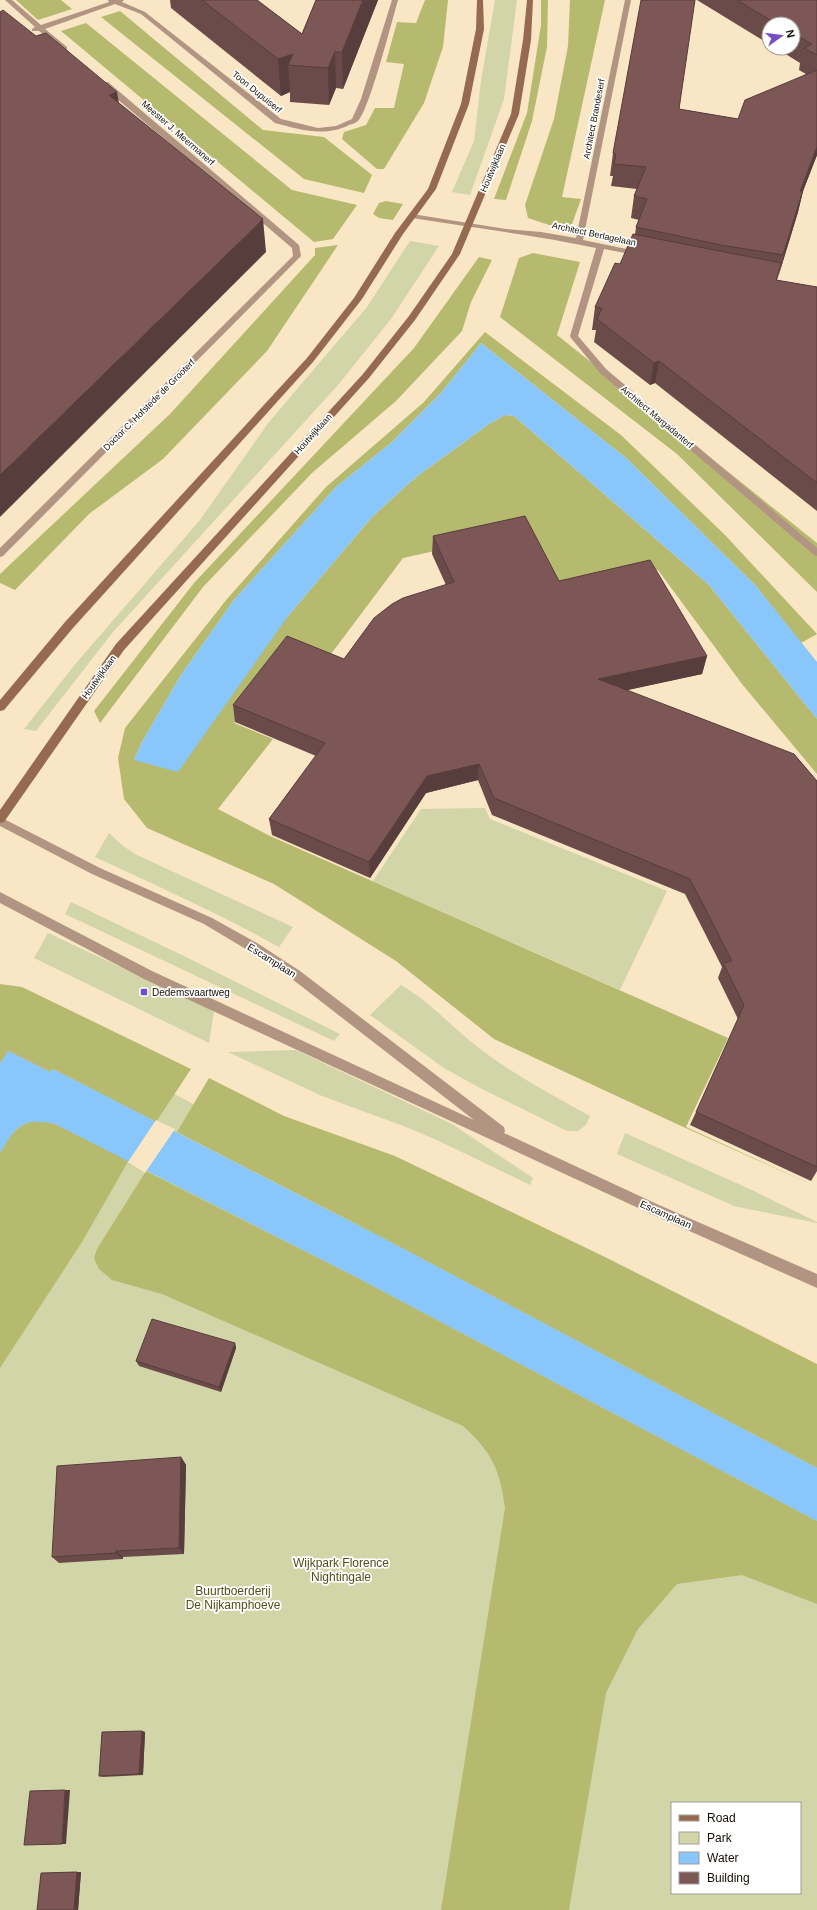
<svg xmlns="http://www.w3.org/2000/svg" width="817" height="1910" viewBox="0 0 817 1910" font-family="Helvetica,sans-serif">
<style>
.green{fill:#d1d5a7;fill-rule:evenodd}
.forest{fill:#b6ba6e}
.water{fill:#89c6fc}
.pier{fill:#f9e6c4}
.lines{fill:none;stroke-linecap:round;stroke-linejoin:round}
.street{fill:#b29482;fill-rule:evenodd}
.secondary{fill:#956a50;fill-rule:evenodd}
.wall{fill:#6b4b49}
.shaded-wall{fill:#573d3c}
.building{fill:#7c5755;stroke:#573d3c}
.poi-dot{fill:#724fc8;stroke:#fff;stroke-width:1.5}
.labels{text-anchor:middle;stroke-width:3.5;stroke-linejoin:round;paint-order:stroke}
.far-street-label{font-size:9px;fill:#140e03;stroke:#fff}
.street-label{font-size:10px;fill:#140e03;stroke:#fff}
.poi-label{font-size:10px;fill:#140e03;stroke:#fff;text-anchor:start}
.near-park-label{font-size:12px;fill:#4e5017;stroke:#fff}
</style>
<rect width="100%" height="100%" fill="#f9e6c4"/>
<g class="green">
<path d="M495 0H517L504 99 470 195 452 192 474 141 481 81Z"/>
<path d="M410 241 439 246 391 319 338 385 113 632 36 731 24 729 77 662 200 520 269 422 367 307Z"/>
<path d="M485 808 490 819 667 891 620 990 373 881 421 809Z"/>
<path d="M109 833 123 846 137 855 293 927 279 947C219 914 158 886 95 857Z"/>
<path d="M71 902 188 958 340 1034 334 1041 65 914Z"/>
<path d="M48 933 214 1011 209 1043 34 958Z"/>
<path d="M401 985C427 1000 446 1021 469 1040 505 1070 550 1094 590 1116L586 1125 578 1131H567L480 1088 444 1068 370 1015Z"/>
<path d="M7 1004 817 1439V1910H0V1014ZM672 1803H800V1893H672Z"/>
<path d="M296 1050 452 1124 533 1178 530 1185 439 1141 406 1127 322 1096 228 1052Z"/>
<path d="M625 1133 754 1191 817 1222V1223L734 1206 617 1154Z"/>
</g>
<g class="forest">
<path d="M16 0H61L72 9 38 20Z"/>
<path d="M425 0H448L443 47 424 103 384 169H377L342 139 344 132 366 125 375 108H394L404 64 386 62 397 22 416 23Z"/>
<path d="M541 0H548L547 47 532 121 506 200 494 199 527 113 541 25Z"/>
<path d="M570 0H605L562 197 581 199 571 227 549 225 528 218 525 205 554 119 568 46Z"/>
<path d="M120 11 263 130 324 137 372 175 364 193 304 179 101 17Z"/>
<path d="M86 23 292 190 357 205 333 239 314 242 61 31Z"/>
<path d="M386 201 403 204 393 220 379 218 373 214 379 203Z"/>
<path d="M338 245 267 351 163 459 89 514 15 590 0 583V574L170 414 315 255V248Z"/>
<path d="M533 253 580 262 557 335 817 543V592L677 454 500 317 519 258Z"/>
<path d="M479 257 492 260 471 302 462 331 396 401 312 473 203 587 100 723 94 711 194 583 414 348Z"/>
<path d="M485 332 621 435 725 535 817 634 801 643 755 585 626 458 481 343 441 393 391 443 336 487 234 600 181 675 142 742 134 760 288 616 372 517 416 477 489 424 505 415 514 416 709 585 817 719V774L742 684 658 570 566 592 558 589 525 531 403 558 322 666 288 653 234 723 273 739 218 809 270 836 728 1038 686 1127 817 1187 679 1125 494 1039 396 961 274 884 147 828 124 799 118 758 125 728 227 599 326 487 424 402Z"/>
<path d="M0 984 22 987 191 1069 156 1122 53 1069 50 1072 8 1051 0 1064Z"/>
<path d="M209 1078 284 1116 395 1156 607 1258 817 1364V1468L383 1238 177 1132Z"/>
<path d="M38 1120 55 1124 129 1160 82 1242 0 1368V1153C11 1135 16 1124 38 1120Z"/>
<path d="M146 1171 354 1276 817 1521V1604L742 1575 677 1584 638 1629 606 1693 569 1910H441L505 1508C500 1470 492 1452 463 1426L162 1294 112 1280 99 1269 94 1258 97 1249Z"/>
</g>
<g class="water">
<path d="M481 343 626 458 755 585 817 662V719L709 585 514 416 505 415 489 424 416 477 372 517 288 616 178 772 134 760 142 742 181 675 234 600 336 487 391 443 441 393Z"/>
<path d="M8 1051 50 1072 53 1069 383 1238 817 1468V1521L354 1276 55 1124C22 1117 16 1126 0 1153V1064Z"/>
</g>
<path class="pier" d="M156 1120 175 1129 145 1173 128 1162Z"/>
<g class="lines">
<g class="street">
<path d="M5 0H12L41 25 109 2 108 0H124L122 2 145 12 281 119 318 128 336 126 352 119 361 99 392 0H398C392 21 369 111 358 121 356 123 352 124 349 125 325 137 300 130 275 123L141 14 115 4 45 29 67 47V51H64L39 31H32V29L35 27Z"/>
<path d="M625 0H631L583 240 641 252 645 254 641 256 604 249 578 336 606 369 817 548V556L814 555 600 373 571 338 570 336 596 248C535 235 474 228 412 218L408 216 412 214 506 229 541 232 576 238Z"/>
<path d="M102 82H108L299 245 301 256 3 556 0 557V548L293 256 292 248 102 86Z"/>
<path d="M0 817 100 868 212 918 257 943 300 971 504 1127 505 1131 504 1133 659 1205 817 1274V1288L649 1213 144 979 0 903V892L152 971 474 1120 292 979 249 951 204 924 92 874 0 826Z"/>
</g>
<g class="secondary">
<path d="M477 0H483L484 29 469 104 436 189 403 234 362 299 313 362 73 628 4 710 0 711V700L65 622 307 358 354 298 395 233 428 189 461 104 476 29Z"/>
<path d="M527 0H533L531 40 519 114 460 254 415 320 369 378 124 650 4 822 0 823V810L116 644 363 374 409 316 452 254 511 114 523 40Z"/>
</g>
</g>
<g class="wall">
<path d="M170 0H257L302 34 316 0H378L343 89 336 88 329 105 290 102V92L281 96 171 8Z"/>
<path d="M697 0H817V155L803 191 798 212 777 280 817 287V511L655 383 650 385 594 342 596 330H592L595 307 620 264 635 235 636 227 639 220 631 218 634 196 637 189 611 186 613 176H610L613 153 679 109 738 119 806 74 799 70 800 63 776 48H793V24H769V44Z"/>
<path d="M433 536 559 581 707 656 702 674 626 690 817 781V1171L811 1181 690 1125 696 1112 738 1019 718 978 722 967 685 894 492 815 478 780 426 793 370 878 272 835 269 819 316 756 235 722 233 705 344 659 446 585 432 554Z"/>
<path d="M235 1343 236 1348 221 1392 139 1366 136 1361Z"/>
<path d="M181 1457 186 1465 184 1554 123 1557V1559L59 1563 52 1557Z"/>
<path d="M142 1731 145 1732 143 1775 103 1777 99 1776Z"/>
<path d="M81 1872 78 1910 41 1873H46Z"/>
</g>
<g class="shaded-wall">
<path d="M363 0H378L343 89 342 52Z"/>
<path d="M335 52 336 88 329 105 328 68Z"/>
<path d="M293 54 288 65 290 92 281 96 278 59Z"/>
<path d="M117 92 123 125 109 95Z"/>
<path d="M817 147V155L803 191 798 212 778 278 800 192Z"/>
<path d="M263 219 266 252 0 517V475Z"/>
<path d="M659 361 655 383 650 385 654 363Z"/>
<path d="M707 656 702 674 596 697 598 679Z"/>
<path d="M479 764 478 780 426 793 370 878 369 862 427 776Z"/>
<path d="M235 1343 236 1348 221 1392 219 1387Z"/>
<path d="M181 1457 186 1465 184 1554 179 1548Z"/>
<path d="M116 1551 123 1557V1559L116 1553Z"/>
<path d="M142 1731 145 1732 143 1775 139 1774Z"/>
<path d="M65 1790H70L66 1844H62Z"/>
<path d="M77 1872H81L78 1910H74Z"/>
</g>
<g class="building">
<path d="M202 0H257L302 34 316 0H363L342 52H335L328 68 288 65 293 54 278 59Z"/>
<path d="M641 0H695L679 109 738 119 745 100 817 70V147L800 192 803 190 783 255 721 245 636 227 647 199 634 196 646 167 614 164 616 154 613 153Z"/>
<path d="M737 0H817V55L804 48 812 44 793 33V24H777Z"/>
<path d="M3 10 36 36 46 33 117 92 109 95 263 219 0 475V12Z"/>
<path d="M633 234 781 263 776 280 817 287V483L659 361 654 363 597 319 602 308 595 307 615 263 620 264Z"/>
<path d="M525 516 559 581 650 560 707 656 598 679 794 754 817 781V1167L696 1112 744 1005 723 963 732 961 690 879 494 798 479 764 427 776 369 862 269 819 325 743 233 705 287 636 344 659 374 618 392 604 403 598 454 582 433 536Z"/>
<path d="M152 1319 235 1343 219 1387 136 1361Z"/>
<path d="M181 1457 179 1548 116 1551V1553L52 1557 57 1466Z"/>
<path d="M142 1731 139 1774 99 1776 102 1732Z"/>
<path d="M65 1790 62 1844 24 1845 30 1791Z"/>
<path d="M77 1872 74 1910H37L41 1873Z"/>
</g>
<rect class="poi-dot" x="140" y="988" width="8" height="8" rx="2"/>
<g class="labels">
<g class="far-street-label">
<text transform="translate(257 92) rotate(39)" y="3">Toon Dupuiserf</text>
<text transform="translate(594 119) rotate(-79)" y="3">Architect Brandeserf</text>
<text transform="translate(178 133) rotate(41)" y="3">Meester J. Meermanerf</text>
<text transform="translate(493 168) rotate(-67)" y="3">Houtwijklaan</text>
<text transform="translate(594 234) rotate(12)" y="3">Architect Berlagelaan</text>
<text transform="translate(149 405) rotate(-45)" y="3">Doctor C. Hofstede de Grooterf</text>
<text transform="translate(657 417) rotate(40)" y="3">Architect Margadanterf</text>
<text transform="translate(313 434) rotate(-48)" y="3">Houtwijklaan</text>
<text transform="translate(99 677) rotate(-54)" y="3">Houtwijklaan</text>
</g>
<g class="street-label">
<text transform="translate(272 960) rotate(32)" y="4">Escamplaan</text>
<text transform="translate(666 1214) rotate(24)" y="4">Escamplaan</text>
</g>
<g class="poi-label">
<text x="152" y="996">Dedemsvaartweg</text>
</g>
<g class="near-park-label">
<text x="341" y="1567">Wijkpark Florence<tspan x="341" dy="14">Nightingale</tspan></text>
<text x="233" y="1595">Buurtboerderij<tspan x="233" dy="14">De Nijkamphoeve</tspan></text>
</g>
</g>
<rect x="671" y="1802" width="130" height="92" fill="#ffffff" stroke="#a19f9a"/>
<rect x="679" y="1815" width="20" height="6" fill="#956a50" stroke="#a19f9a"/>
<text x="707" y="1822" font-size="12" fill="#140e03">Road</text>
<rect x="679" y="1832" width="20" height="12" fill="#d1d5a7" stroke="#a19f9a"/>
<text x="707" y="1842" font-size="12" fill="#140e03">Park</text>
<rect x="679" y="1852" width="20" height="12" fill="#89c6fc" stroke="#a19f9a"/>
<text x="707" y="1862" font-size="12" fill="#140e03">Water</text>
<rect x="679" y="1872" width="20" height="12" fill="#7c5755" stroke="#a19f9a"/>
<text x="707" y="1882" font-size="12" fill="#140e03">Building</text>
<g transform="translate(781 36) rotate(76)"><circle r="19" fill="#ffffff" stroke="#a19f9a"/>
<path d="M0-3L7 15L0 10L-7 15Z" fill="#724fc8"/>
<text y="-6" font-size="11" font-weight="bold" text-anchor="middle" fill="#140e03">N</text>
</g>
</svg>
